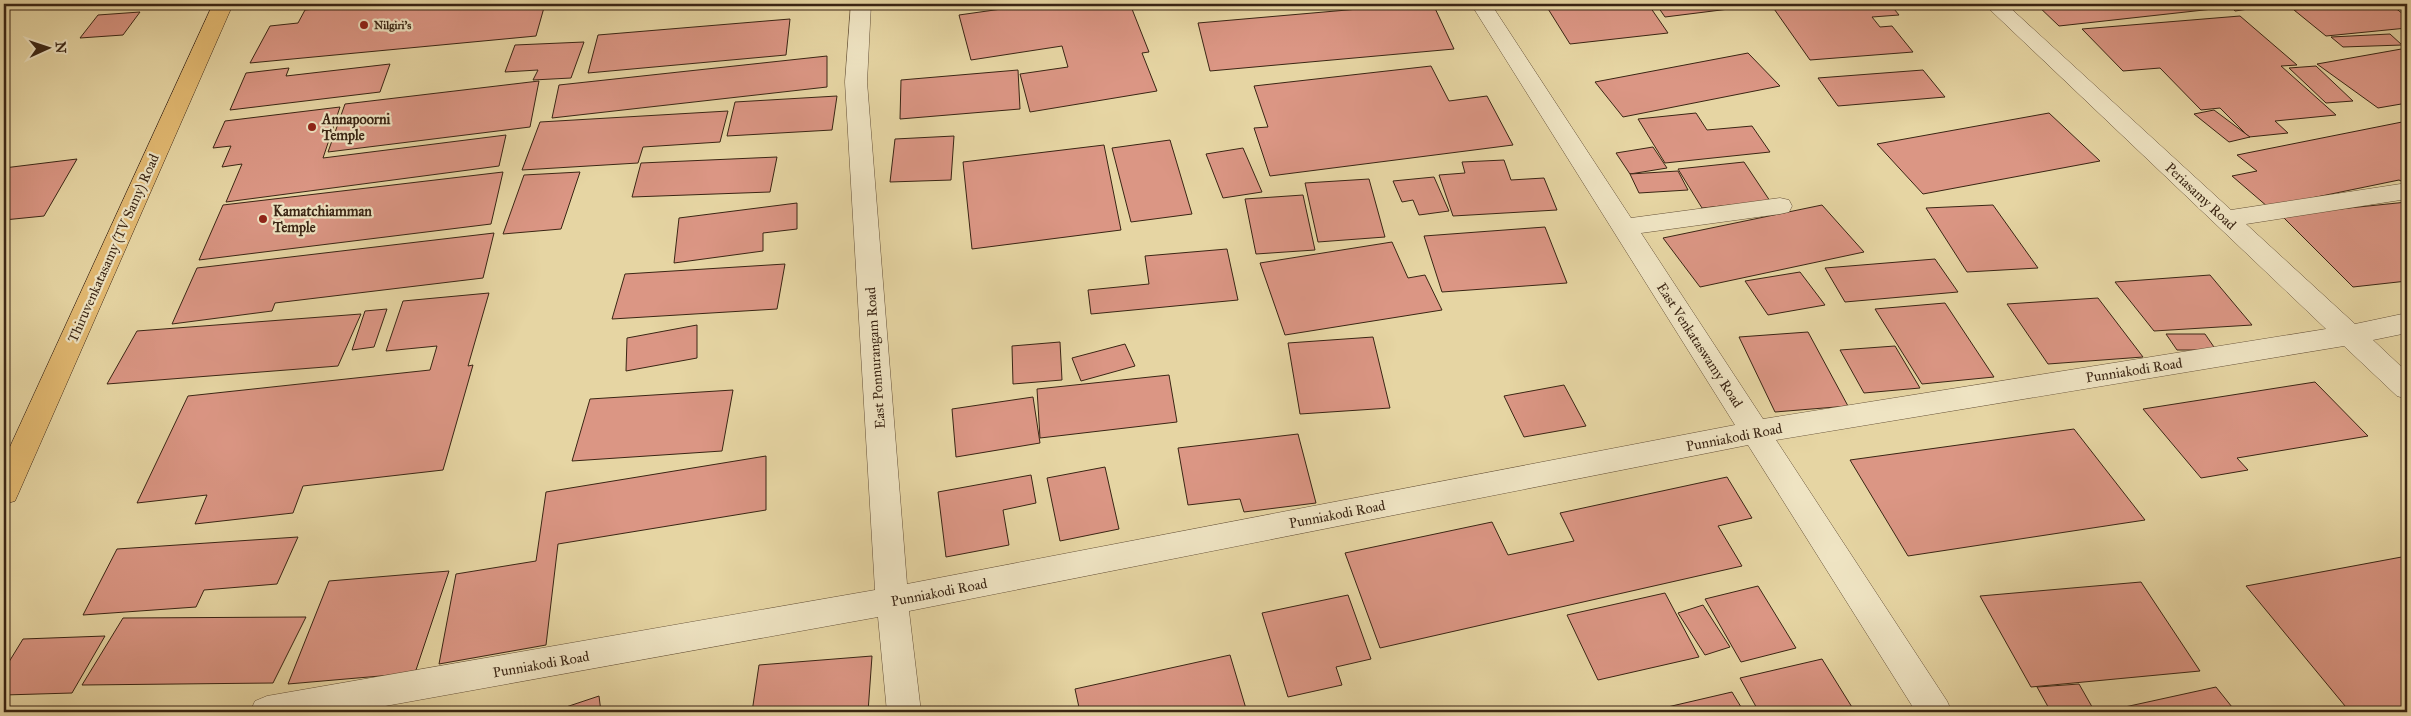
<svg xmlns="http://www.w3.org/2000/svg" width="2411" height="716" viewBox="0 0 2411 716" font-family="'IM FELL Great Primer',serif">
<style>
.building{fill:#db9684;stroke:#3a2514}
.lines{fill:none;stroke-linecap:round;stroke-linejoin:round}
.minor-casing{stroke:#655138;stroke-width:1}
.major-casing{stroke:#3a2514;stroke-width:1}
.minor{fill:#efe4c3;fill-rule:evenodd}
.major{fill:#e3ba72;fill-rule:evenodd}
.poi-dot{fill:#8f2418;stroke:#efe4c3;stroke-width:2}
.labels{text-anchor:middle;stroke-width:4.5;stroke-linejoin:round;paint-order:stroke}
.far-poi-label{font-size:11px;font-weight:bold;fill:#3a2514;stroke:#efe4c3;text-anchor:start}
.poi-label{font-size:14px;font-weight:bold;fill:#3a2514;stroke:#efe4c3;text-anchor:start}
.street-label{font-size:14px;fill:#3a2514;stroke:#efe4c3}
</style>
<rect width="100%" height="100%" fill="#e6d5a3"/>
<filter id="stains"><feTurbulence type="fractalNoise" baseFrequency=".004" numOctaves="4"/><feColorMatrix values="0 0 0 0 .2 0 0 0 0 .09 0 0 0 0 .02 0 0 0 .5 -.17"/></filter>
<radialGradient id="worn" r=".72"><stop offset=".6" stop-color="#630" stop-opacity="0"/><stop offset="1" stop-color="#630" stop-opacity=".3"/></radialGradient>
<g class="building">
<path d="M373 4H545L536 36 250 63 270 26 298 23 305 10Z"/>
<path d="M1037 4H1130L1149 52 1142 53 1157 91 1030 112 1020 74 1068 67 1062 46 971 60 959 15Z"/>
<path d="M1416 4H1433L1454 49 1210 71 1198 23Z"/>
<path d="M1545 4H1648L1668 33 1570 44Z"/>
<path d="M1656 4H1734L1737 8 1665 17Z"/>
<path d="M1742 4H1890L1899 15 1872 17 1880 27 1892 26 1913 52 1810 60 1772 6 1745 8Z"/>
<path d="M2036 4H2250L2255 8 2235 11 2231 7 2059 26Z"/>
<path d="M2298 4H2390L2407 17V28L2326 36 2294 10 2304 9Z"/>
<path d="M140 12 123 35 80 38 98 15Z"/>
<path d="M2240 16 2297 65 2281 66 2336 115 2275 121 2288 133 2249 137 2220 108 2201 110 2160 68 2123 71 2082 29Z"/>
<path d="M790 19 786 55 588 73 598 35Z"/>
<path d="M2390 34 2402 45 2343 47 2331 37Z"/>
<path d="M584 42 571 78 533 80 538 70 505 72 515 45Z"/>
<path d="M2407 48V103L2378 108 2317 64Z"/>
<path d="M1748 53 1780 86 1623 117 1595 82Z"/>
<path d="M827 56V87L552 118 559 85Z"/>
<path d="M390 64 380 92 230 110 246 73 289 68 286 76Z"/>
<path d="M1431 66 1449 101 1487 96 1513 145 1270 176 1254 128 1268 127 1254 86Z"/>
<path d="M2316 66 2353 101 2326 103 2289 68Z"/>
<path d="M1018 70 1020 109 900 119 901 80Z"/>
<path d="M1923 70 1945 97 1838 106 1818 78Z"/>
<path d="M539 81 530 127 328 152 345 104Z"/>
<path d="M837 96 832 130 727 136 735 102Z"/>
<path d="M340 107 323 158 506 135 499 166 226 202 242 164 222 167 231 146 213 148 225 121Z"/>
<path d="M2214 110 2250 137 2229 142 2194 114Z"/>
<path d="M728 111 720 142 643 147 638 163 522 170 540 122Z"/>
<path d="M1696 113 1707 130 1752 126 1770 152 1665 163 1638 119Z"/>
<path d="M2049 113 2100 161 1923 194 1877 144Z"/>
<path d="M2407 121V184L2399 180 2268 207 2232 176 2257 171 2237 155Z"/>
<path d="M954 136 951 180 890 182 895 139Z"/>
<path d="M1170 140 1192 214 1131 222 1112 148Z"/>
<path d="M1104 145 1121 230 972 249 963 162Z"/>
<path d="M1653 147 1667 168 1630 174 1616 153Z"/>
<path d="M1243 148 1262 192 1223 198 1206 154Z"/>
<path d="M777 157 770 192 632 197 641 163Z"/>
<path d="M77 159 44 216 4 220V168Z"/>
<path d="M1504 160 1511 180 1544 178 1557 210 1453 216 1439 175 1465 173 1462 162Z"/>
<path d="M1744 162 1770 201 1702 208 1678 169Z"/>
<path d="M1678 171 1688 190 1639 193 1630 174Z"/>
<path d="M503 172 491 224 199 260 223 205Z"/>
<path d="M580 172 561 229 503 234 524 175Z"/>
<path d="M1434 177 1449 211 1419 215 1413 200 1402 202 1393 181Z"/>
<path d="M1369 179 1385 237 1318 242 1305 183Z"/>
<path d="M1303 195 1315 250 1256 254 1245 199Z"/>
<path d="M2407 202V281L2353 287 2281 215Z"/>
<path d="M797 203V229L763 233V251L674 263 679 218Z"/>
<path d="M1822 205 1864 252 1700 287 1663 238Z"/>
<path d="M1993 205 2038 268 1967 272 1926 208Z"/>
<path d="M1545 227 1567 283 1442 292 1424 236Z"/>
<path d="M494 233 483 278 275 303 272 311 172 324 197 268Z"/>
<path d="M1392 242 1408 278 1425 275 1442 310 1285 335 1260 263Z"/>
<path d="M1227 249 1238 300 1091 314 1088 290 1149 284 1145 256Z"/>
<path d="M1935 259 1958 292 1845 302 1825 268Z"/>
<path d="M785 264 777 309 612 319 625 274Z"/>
<path d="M1800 272 1825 305 1768 315 1745 281Z"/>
<path d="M2210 275 2252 325 2154 331 2115 282Z"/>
<path d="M489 293 468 366 473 365 443 470 303 486 293 513 195 524 207 495 137 503 188 396 430 370 437 346 386 351 403 301Z"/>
<path d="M2098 298 2143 357 2048 364 2007 304Z"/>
<path d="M1945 303 1994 377 1922 384 1875 309Z"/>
<path d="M387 309 374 347 352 350 365 311Z"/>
<path d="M361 314 338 366 107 384 137 331Z"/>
<path d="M697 325V358L626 371 627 338Z"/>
<path d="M1808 332 1848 406 1775 412 1739 337Z"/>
<path d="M2166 334H2205L2216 350H2177Z"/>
<path d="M1373 337 1390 408 1300 414 1288 343Z"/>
<path d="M1060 342 1062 380 1013 384 1012 346Z"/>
<path d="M1125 344 1135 366 1081 381 1072 358Z"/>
<path d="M1895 346 1920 388 1864 393 1840 350Z"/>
<path d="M1169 375 1177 422 1040 438 1037 389Z"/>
<path d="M2315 382 2368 436 2237 458 2248 470 2201 478 2143 409Z"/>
<path d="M1564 385 1586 426 1524 437 1504 396Z"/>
<path d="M733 390 722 451 572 461 590 399Z"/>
<path d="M1033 397 1040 443 956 457 952 409Z"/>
<path d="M2074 429 2145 520 1908 556 1850 460Z"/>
<path d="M1298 434 1316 503 1244 512 1240 499 1188 505 1178 448Z"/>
<path d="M766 456V510L558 544 546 645 439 664 456 574 536 561 546 492Z"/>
<path d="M1105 467 1119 529 1060 541 1047 478Z"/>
<path d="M1031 475 1036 503 1003 510 1009 545 946 557 938 492Z"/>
<path d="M1727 477 1752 518 1718 526 1742 566 1380 648 1345 553 1492 522 1508 555 1574 541 1560 513Z"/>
<path d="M298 537 277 584 204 590 196 607 83 615 117 549Z"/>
<path d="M2407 556V712H2350L2246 586Z"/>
<path d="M449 571 415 673 288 684 329 581Z"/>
<path d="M2141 582 2200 671 2031 687 1980 596Z"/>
<path d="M1758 586 1796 648 1741 662 1705 599Z"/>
<path d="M1665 593 1699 657 1598 680 1567 615Z"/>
<path d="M1348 595 1371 659 1336 667 1342 685 1288 697 1262 613Z"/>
<path d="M1703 605 1730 647 1705 655 1678 613Z"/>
<path d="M306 617 273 683 82 685 123 618Z"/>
<path d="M105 636 72 693 4 695V670L23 639Z"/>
<path d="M1230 655 1247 712H1080L1075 689Z"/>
<path d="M872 656 868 712H752L759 665Z"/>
<path d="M1822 659 1855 712H1759L1740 678Z"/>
<path d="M2079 684 2095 712H2051L2037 687Z"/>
<path d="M2216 687 2236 712H2102Z"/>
<path d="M1732 692 1744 712H1646Z"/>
<path d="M599 696 601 712H551Z"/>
</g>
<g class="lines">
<defs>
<path id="minor" d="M851 4H871L867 82 907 584 1735 425 1471 4H1491L1631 218 1780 198 1789 200 1792 206 1789 212 1780 214 1641 233 1763 419 2326 329 1984 4H2006L2231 210 2407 183V199L2246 224 2355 324 2407 313V333L2373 340 2407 372V399L2397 396 2344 346 1776 440 1947 701 1952 712H1916L1748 445 909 611 921 712H887L878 617 352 712H250L255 701 267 696 875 590 845 82Z"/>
<path id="major" d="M213 4H233L19 492 15 501 4 504V460Z"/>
</defs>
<use href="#minor" class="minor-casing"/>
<use href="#major" class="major-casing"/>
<use href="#minor" class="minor"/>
<use href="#major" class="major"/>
</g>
<g class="poi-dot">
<circle cx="364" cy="25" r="5"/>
<circle cx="312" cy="127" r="5"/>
<circle cx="263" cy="219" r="5"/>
</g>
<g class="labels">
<g class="far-poi-label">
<text x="374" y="29">Nilgiri's</text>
</g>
<g class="poi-label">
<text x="322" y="124">Annapoorni<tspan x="322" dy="16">Temple</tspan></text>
<text x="273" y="216">Kamatchiamman<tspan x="273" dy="16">Temple</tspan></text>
</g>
<g class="street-label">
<text transform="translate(2201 196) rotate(43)" y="5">Periasamy Road</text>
<text transform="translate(113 248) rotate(-66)" y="5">Thiruvenkatasamy (TV Samy) Road</text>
<text transform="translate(1700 345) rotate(57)" y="5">East Venkataswamy Road</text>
<text transform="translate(875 358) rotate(-94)" y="5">East Ponnurangam Road</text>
<text transform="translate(2134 370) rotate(-9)" y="5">Punniakodi Road</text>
<text transform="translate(1734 437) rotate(-11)" y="5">Punniakodi Road</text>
<text transform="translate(1337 514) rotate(-11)" y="5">Punniakodi Road</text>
<text transform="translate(939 592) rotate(-11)" y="5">Punniakodi Road</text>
<text transform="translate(541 664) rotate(-10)" y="5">Punniakodi Road</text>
</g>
</g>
<rect width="2411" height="716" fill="none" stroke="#e6d5a3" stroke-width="20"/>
<rect x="5" y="5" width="2401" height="706" fill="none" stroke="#3a2514" stroke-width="2.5"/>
<rect x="10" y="10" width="2391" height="696" fill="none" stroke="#3a2514"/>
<g transform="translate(48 48) rotate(87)" stroke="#efe4c3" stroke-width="4" paint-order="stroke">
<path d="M0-4L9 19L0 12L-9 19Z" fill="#3a2514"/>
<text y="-8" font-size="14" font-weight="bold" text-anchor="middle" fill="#3a2514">N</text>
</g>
<rect width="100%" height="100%" filter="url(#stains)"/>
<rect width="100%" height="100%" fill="url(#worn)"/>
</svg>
